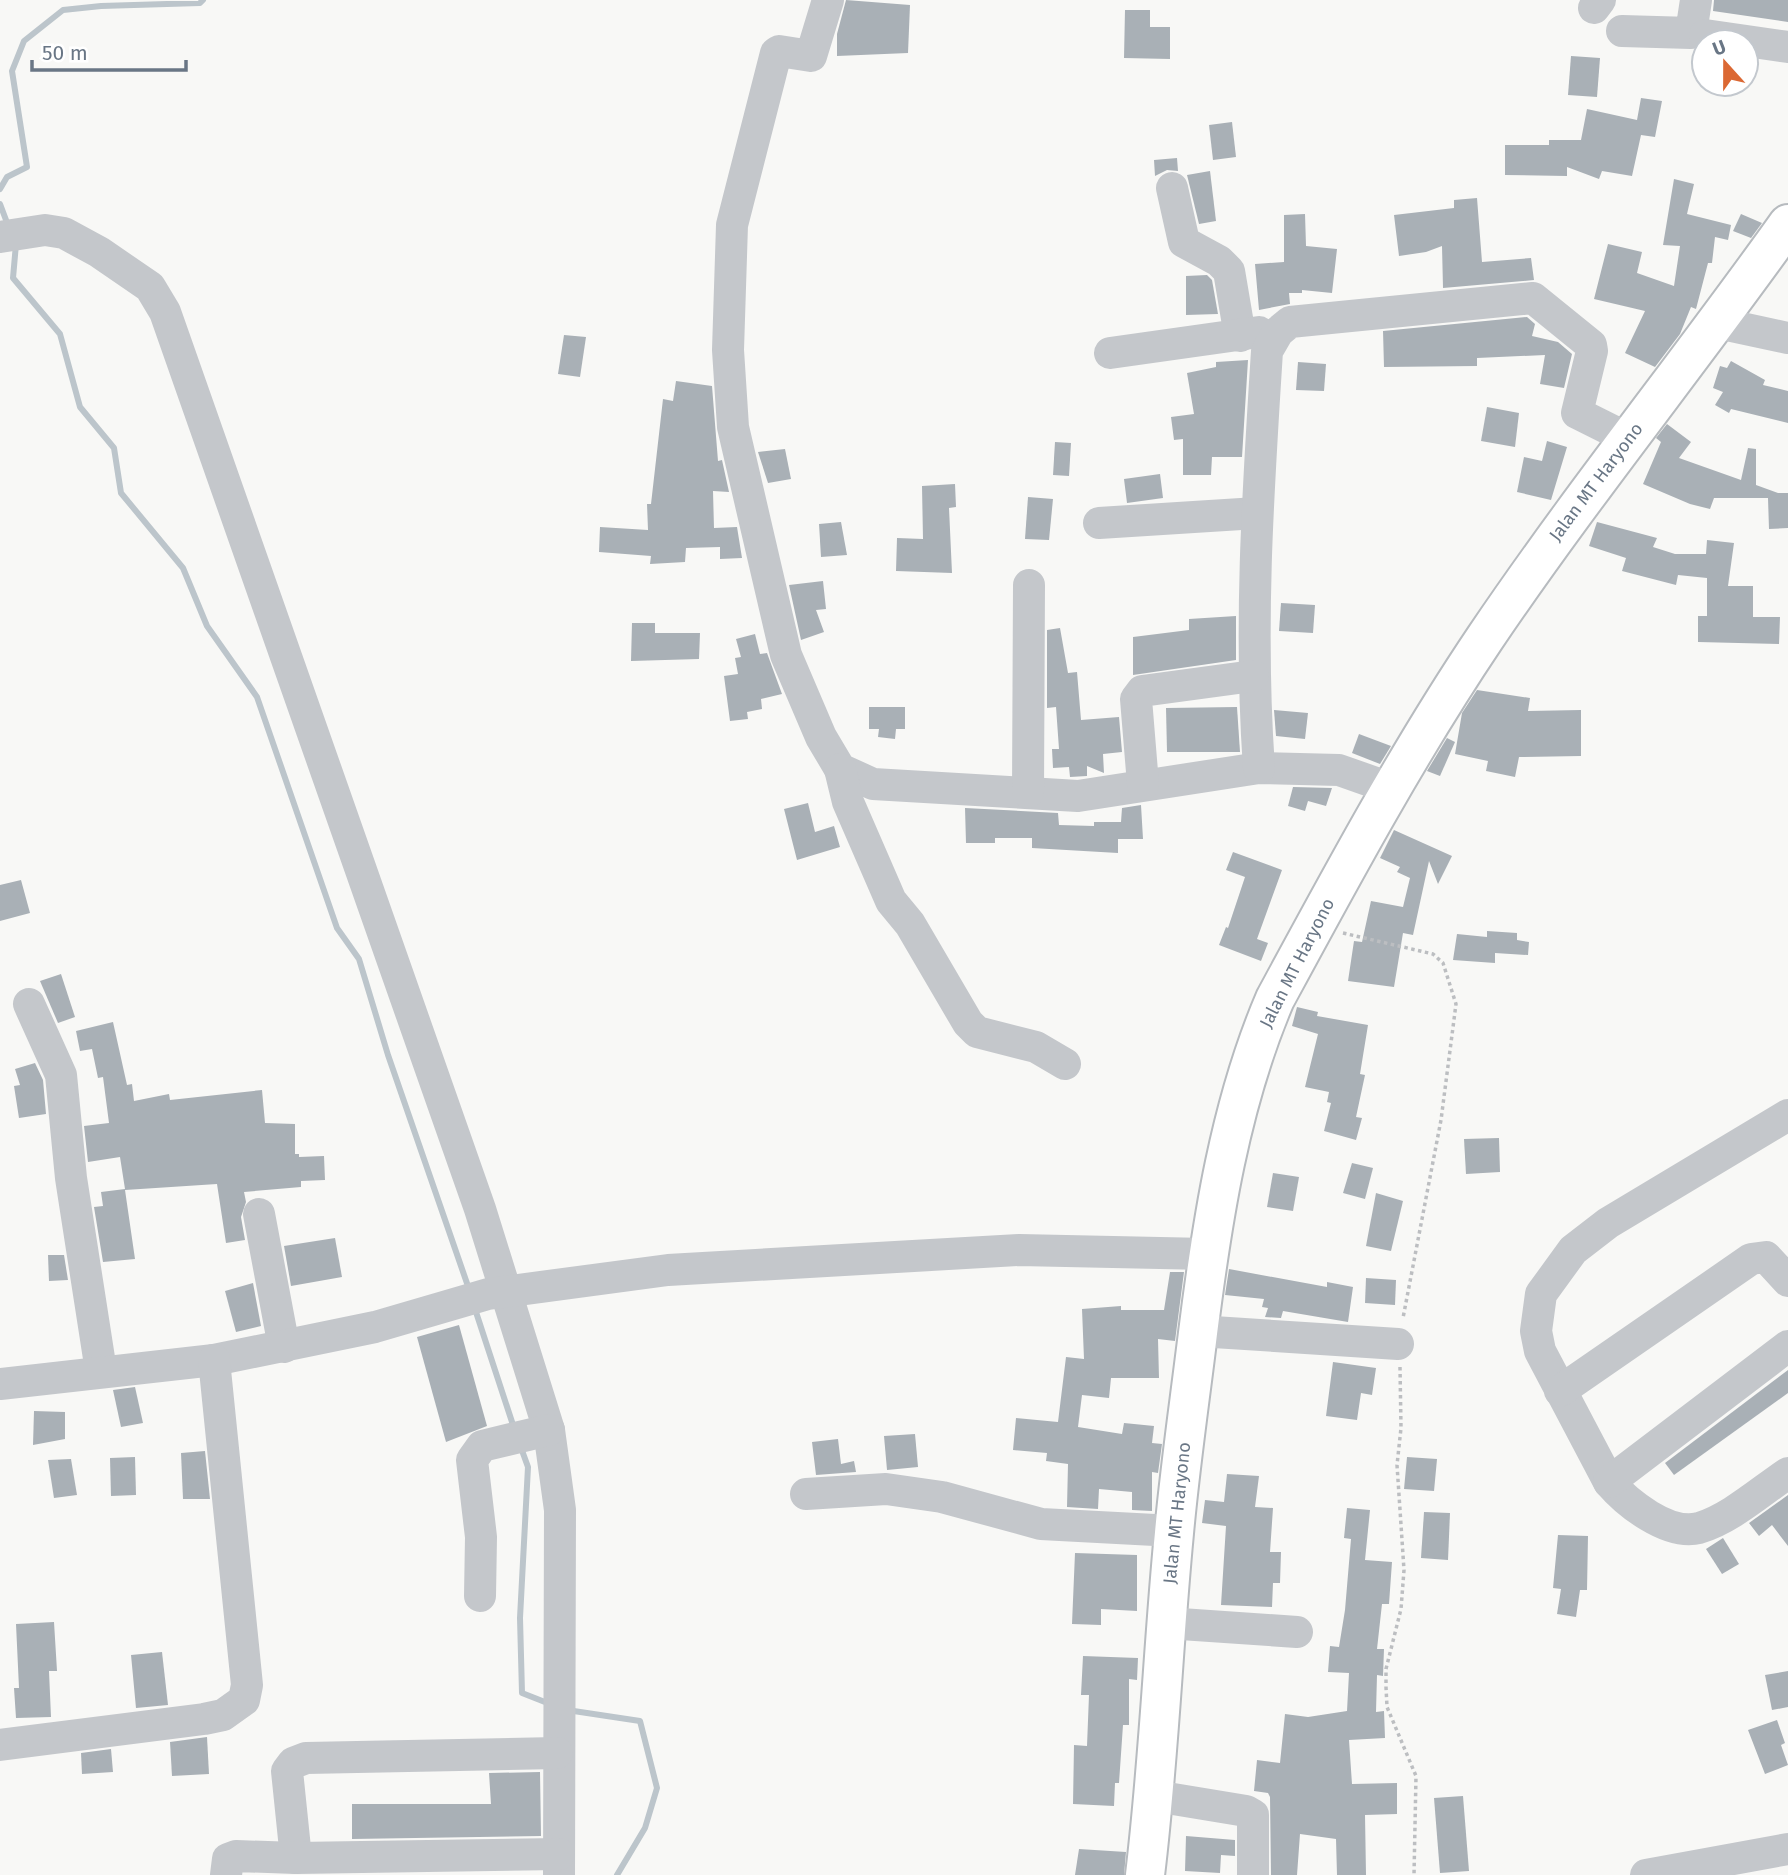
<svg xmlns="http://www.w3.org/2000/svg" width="1788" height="1875" viewBox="0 0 1788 1875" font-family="'Fira Sans',sans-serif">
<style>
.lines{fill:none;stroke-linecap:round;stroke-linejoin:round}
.stream{stroke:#bcc5cb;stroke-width:6}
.building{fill:#a9b0b6}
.major-casing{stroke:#b7bbbf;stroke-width:42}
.path{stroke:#bcbec1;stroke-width:3.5;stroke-dasharray:3.5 3.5;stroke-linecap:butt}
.minor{stroke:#c4c7cb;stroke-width:32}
.major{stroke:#fff;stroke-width:38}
.labels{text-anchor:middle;stroke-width:7;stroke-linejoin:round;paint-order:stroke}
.street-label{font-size:18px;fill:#697685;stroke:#fff}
</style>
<rect width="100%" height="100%" fill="#f8f8f6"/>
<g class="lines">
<g class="stream">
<path d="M0 189 7 177 27 167 12 71 24 41 63 10 101 6 200 3 203 0"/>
<path d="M0 204 9 228"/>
<path d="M16 244 13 278 60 334 80 407 114 448 121 493 183 568 207 626 257 697 337 928 359 959 388 1055 470 1292"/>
<path d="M475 1309 514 1428"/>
<path d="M520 1445 528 1467 520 1618 522 1693 550 1704"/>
<path d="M567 1710 640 1721 657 1788 645 1828 617 1875"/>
</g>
</g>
<g class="building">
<path d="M846 0 910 5 908 53 837 56V34Z"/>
<path d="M1714 0H1788V22L1713 11Z"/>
<path d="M1125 10H1150V27H1170V59L1124 58Z"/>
<path d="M1571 56 1600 58 1597 97 1568 95Z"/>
<path d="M1641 98 1662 101 1655 137 1641 135 1632 176 1602 171 1599 179 1567 167V176L1505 175V145H1549V140H1581L1587 109 1637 120Z"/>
<path d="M1232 122 1236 157 1213 160 1209 125Z"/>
<path d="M1177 158 1178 171 1167 170 1155 176 1154 160Z"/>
<path d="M1210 171 1216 221 1199 224 1187 175Z"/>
<path d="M1674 179 1694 184 1687 214 1731 225 1728 240 1715 237 1712 263H1708L1696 309 1691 307 1680 334 1655 367 1625 353 1645 311 1594 299 1608 244 1642 252 1637 273 1674 286 1680 246 1663 245Z"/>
<path d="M1477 198 1482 262 1531 258 1534 280 1443 288 1442 246 1426 252 1399 256 1394 215 1454 208V200Z"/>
<path d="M1305 214 1306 246 1337 249 1332 293 1302 290V293H1289L1290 304 1259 310 1255 264 1284 262V215Z"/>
<path d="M1741 214 1762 223 1751 238 1733 231Z"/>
<path d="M1186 276 1207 275 1212 280 1218 314 1186 315Z"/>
<path d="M1527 317 1535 324 1532 336 1558 342 1572 354 1564 388 1540 384 1545 355 1477 358V366L1384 367 1383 331Z"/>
<path d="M564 335 586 337 580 377 558 374Z"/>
<path d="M1248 360 1242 457H1212L1211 475H1183V439L1174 440 1171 417 1194 414 1187 373 1216 367V362Z"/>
<path d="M1731 361 1765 380 1763 385 1788 391V423L1731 409 1729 413 1715 405 1723 392 1713 388 1720 366 1727 368Z"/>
<path d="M1298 362 1326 364 1324 391 1296 390Z"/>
<path d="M676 381 712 386 718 461 722 460 729 492 713 491 714 528 737 527 742 558 720 559V547L686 548 685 562 650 564 651 556 599 552 600 527 648 530 647 504H651L663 399 673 401Z"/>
<path d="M1487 407 1519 413 1515 447 1481 441Z"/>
<path d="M1667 424 1691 442 1679 458 1741 480 1748 448 1756 449V485L1778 493H1788V528L1769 529 1768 498H1714L1710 509 1690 504 1643 484 1661 442 1656 438Z"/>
<path d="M1547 441 1567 447 1551 500 1517 492 1524 457 1542 461Z"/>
<path d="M1055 442 1071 443 1069 476 1053 475Z"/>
<path d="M785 449 791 479 768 483 758 452Z"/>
<path d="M1160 474 1163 498 1127 503 1124 479Z"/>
<path d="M955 484 956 507 949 508 952 573 896 571 897 538 923 539 922 486Z"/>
<path d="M1028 497 1053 499 1049 540 1025 539Z"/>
<path d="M841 522 847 555 821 557 819 524Z"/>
<path d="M1597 522 1657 538 1653 547 1675 554H1706L1707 540 1734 543 1728 586H1753V617H1780L1779 644 1698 642V616H1707V578L1678 575 1676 585 1622 571 1626 558 1589 546Z"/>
<path d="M823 581 826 609 816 610 824 632 801 640 789 585Z"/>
<path d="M1281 603 1315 605 1313 633 1279 631Z"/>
<path d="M1236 616V660L1133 675V637L1189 630V619Z"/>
<path d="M632 623H655V633H700L699 659 631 661Z"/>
<path d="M1060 628 1068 673 1077 672 1081 720 1119 717 1122 752 1103 754 1104 773 1087 766V776L1070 777 1069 767 1053 768 1052 749H1059L1056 707 1047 708V630Z"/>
<path d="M755 634 760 654 767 653 782 694 761 699 762 709 747 712 748 719 730 721 724 676 738 674 735 658 741 657 736 639Z"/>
<path d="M1477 690 1530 698 1528 711 1581 710V756L1519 757 1515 777 1486 771 1488 761 1455 754 1462 713Z"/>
<path d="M869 707H905V729H896L895 739 878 737 879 729H869Z"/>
<path d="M1237 707 1240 752H1167L1166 708Z"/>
<path d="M1274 710 1308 713 1305 739 1276 736Z"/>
<path d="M1359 734 1391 746 1380 764 1352 753Z"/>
<path d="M1447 738 1455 742 1440 776 1427 771Z"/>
<path d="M1293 787 1332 788 1326 806 1308 801 1305 811 1288 806Z"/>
<path d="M808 803 815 832 834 826 840 847 797 860 784 809Z"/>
<path d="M1141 805 1143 839H1118V853L1032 848V838H995V843H966L965 808 1058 813 1059 825 1094 826V822H1121L1122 808Z"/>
<path d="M1394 830 1452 856 1438 884 1429 861 1413 935 1403 933 1394 987 1348 981 1354 941 1362 942 1371 901 1403 907 1410 878 1397 872 1400 867 1380 858Z"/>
<path d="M1233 852 1282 870 1257 939 1268 943 1261 961 1219 945 1226 927 1228 928 1245 877 1226 870Z"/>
<path d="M21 880 30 913 0 921V885Z"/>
<path d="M1487 931 1517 933V940L1529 942 1528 955 1495 953V963L1453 960 1457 934 1487 937Z"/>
<path d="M61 974 75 1017 58 1023 40 981Z"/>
<path d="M1297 1007 1318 1012 1317 1016 1368 1025 1360 1074 1365 1075 1356 1117 1362 1118 1356 1140 1324 1131 1331 1103 1327 1102 1329 1092 1305 1087 1318 1034 1292 1026Z"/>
<path d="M113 1022 127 1085 132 1084 134 1101 169 1094 170 1100 262 1090 265 1123 295 1124V1154H299V1157L324 1156 325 1180 301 1181V1187L244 1192 246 1202 241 1217 245 1240 226 1243 217 1184 125 1190 135 1259 103 1262 94 1207 103 1206 101 1192 125 1189 120 1157 88 1162 84 1126 109 1123 103 1077 98 1078 92 1049 80 1051 76 1031Z"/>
<path d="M35 1063 43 1080 46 1114 19 1118 14 1086 20 1085 15 1069Z"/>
<path d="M1499 1138 1500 1172 1466 1174 1464 1139Z"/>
<path d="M1352 1163 1373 1168 1365 1199 1343 1193Z"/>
<path d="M1273 1173 1299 1177 1293 1211 1267 1207Z"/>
<path d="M1376 1193 1403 1201 1391 1251 1366 1246Z"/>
<path d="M335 1238 342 1277 291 1286 284 1246Z"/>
<path d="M48 1255H64L68 1280 49 1281Z"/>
<path d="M1229 1269 1327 1287V1282L1353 1287 1348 1322 1283 1311 1281 1318 1265 1317 1268 1308 1262 1307 1264 1299 1225 1295Z"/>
<path d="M1170 1272H1184L1175 1341 1158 1339 1159 1378H1111L1109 1398 1082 1395 1078 1427 1122 1434 1124 1423 1154 1426 1152 1443 1162 1444 1158 1473 1152 1472V1511L1132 1510V1492L1099 1489 1098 1509 1067 1507 1068 1464 1046 1461 1047 1453 1013 1450 1016 1418 1058 1422 1066 1357 1084 1359 1082 1309 1121 1306V1310H1164Z"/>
<path d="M1366 1278 1396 1280 1395 1305 1365 1303Z"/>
<path d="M253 1283 261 1326 236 1332 225 1291Z"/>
<path d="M459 1325 487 1426 446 1442 417 1337Z"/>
<path d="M1333 1362 1376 1368 1372 1395 1361 1393 1357 1420 1326 1416Z"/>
<path d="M1788 1370V1393L1674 1475 1665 1463Z"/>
<path d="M135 1387 143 1423 121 1427 113 1390Z"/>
<path d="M34 1411 65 1412V1439L33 1445Z"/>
<path d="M915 1434 918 1467 887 1470 884 1436Z"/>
<path d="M838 1439 841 1464 854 1461 856 1472 816 1475 812 1442Z"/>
<path d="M205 1451 210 1499H183L181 1453Z"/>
<path d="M135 1457 136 1495 111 1496 110 1458Z"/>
<path d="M1407 1457 1437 1459 1434 1491 1404 1489Z"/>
<path d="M71 1459 77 1495 54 1498 48 1460Z"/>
<path d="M1227 1474 1259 1476 1255 1507 1273 1508 1270 1552H1281L1280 1583H1273L1272 1607 1221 1605 1226 1526 1202 1523 1205 1500 1224 1502Z"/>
<path d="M1788 1495V1546L1772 1525 1759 1536 1749 1523Z"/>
<path d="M1347 1508 1370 1510 1365 1560 1392 1562 1389 1604H1382L1377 1649H1384L1383 1676 1377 1675 1376 1712 1384 1711 1385 1738 1349 1740 1352 1784 1397 1783V1814L1365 1815 1366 1875H1337L1336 1839 1300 1834 1297 1875H1271L1270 1797 1268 1793 1254 1791 1257 1760 1280 1763 1285 1714 1308 1717 1347 1711 1349 1673 1328 1672 1330 1646 1339 1647 1345 1610 1351 1539 1344 1538Z"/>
<path d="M1424 1512 1450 1513 1448 1560 1421 1558Z"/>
<path d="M1558 1535 1588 1536 1587 1590H1580L1576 1617 1557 1614 1561 1589 1553 1588Z"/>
<path d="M1723 1538 1739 1564 1722 1574 1706 1549Z"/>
<path d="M1075 1553 1137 1555V1611L1101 1609V1625L1072 1624Z"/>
<path d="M54 1622 57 1671H49L51 1717 16 1718 14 1688H19L16 1624Z"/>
<path d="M162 1652 168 1705 136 1708 131 1655Z"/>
<path d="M1083 1656 1138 1658 1137 1680 1129 1679V1725H1123L1119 1783H1115L1114 1806 1073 1804 1074 1745 1087 1746 1089 1695H1081Z"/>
<path d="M1788 1671V1707L1772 1710 1765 1675Z"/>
<path d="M1777 1720 1785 1743 1781 1745 1788 1765 1765 1774 1748 1730Z"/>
<path d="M207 1737 209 1774 172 1776 170 1742Z"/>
<path d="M111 1749 113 1772 82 1774 81 1753Z"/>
<path d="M540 1772 541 1836 352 1839V1804H491L489 1773Z"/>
<path d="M1463 1796 1469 1871 1440 1873 1434 1798Z"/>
<path d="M1186 1836 1235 1840V1856L1221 1855 1220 1873 1185 1871Z"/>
<path d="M1079 1849 1126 1852 1124 1875H1075Z"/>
</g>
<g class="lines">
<defs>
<path id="major" d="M1145 1875C1159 1761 1163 1647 1174 1533 1180 1466 1190 1399 1198 1333 1212 1221 1230 1104 1275 999 1341 877 1407 754 1485 638 1581 496 1689 363 1788 224"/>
</defs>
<use href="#major" class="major-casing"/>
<g class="path">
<path d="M1343 933 1433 954 1443 963 1456 1004 1441 1120 1403 1318"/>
<path d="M1400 1367 1401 1428 1397 1465 1404 1570 1401 1609 1386 1669V1687L1387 1707 1416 1776 1414 1875"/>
</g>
<g class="minor">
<path d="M828 0 811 56 779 51 776 53 732 225 728 350 733 427 786 655 821 737 840 769 873 784 1078 796 1259 768 1339 770 1390 788"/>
<path d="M1594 8 1600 0"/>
<path d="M1622 31 1691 33 1696 0"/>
<path d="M1705 35 1788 47"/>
<path d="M1172 188 1184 242 1219 261 1229 271 1240 336"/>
<path d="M0 237 45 230 64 233 99 252 150 287 165 312 480 1209 549 1430 560 1510 559 1875"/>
<path d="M1718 323 1788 338"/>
<path d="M1110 353 1259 332"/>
<path d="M1099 523 1257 513"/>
<path d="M1259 768C1249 627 1258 492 1267 351L1278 332 1290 322 1533 298 1591 345 1592 351 1577 413 1629 439"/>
<path d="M840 769 848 802 891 901 910 924 968 1023 977 1032 1036 1047 1065 1064"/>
<path d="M1143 784 1136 699 1142 691 1253 676"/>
<path d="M1028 792 1029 585"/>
<path d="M29 1004 61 1075 71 1178 101 1371"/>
<path d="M1788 1115 1608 1223 1573 1250 1541 1294 1536 1331 1540 1351 1609 1482C1627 1503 1668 1536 1699 1528 1730 1519 1761 1491 1788 1473"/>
<path d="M259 1214 284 1347"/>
<path d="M1198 1331 1398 1344"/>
<path d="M0 1384 214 1360 375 1327 488 1294 668 1270 1019 1250 1207 1254"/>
<path d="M1560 1391 1751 1259 1766 1257 1788 1281"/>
<path d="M1609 1482 1788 1346"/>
<path d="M806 1494 886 1489 942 1497 1041 1524 1174 1531"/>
<path d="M480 1596 481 1537 472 1460 482 1446 549 1430"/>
<path d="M1166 1623 1297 1632"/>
<path d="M0 1745 204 1719 223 1715 244 1700 247 1685 214 1360"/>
<path d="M1155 1796 1246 1811 1253 1815V1875"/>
<path d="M296 1858 287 1771 293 1763 306 1758 557 1753"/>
<path d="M226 1875 228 1859 236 1856 296 1858 559 1854"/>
<path d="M1646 1875 1788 1849"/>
</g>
<use href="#major" class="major"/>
</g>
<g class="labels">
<g class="street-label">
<text transform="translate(1596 482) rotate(-53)" y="6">Jalan MT Haryono</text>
<text transform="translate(1297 963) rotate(-63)" y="6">Jalan MT Haryono</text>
<text transform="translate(1177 1513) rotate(-84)" y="6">Jalan MT Haryono</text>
</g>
</g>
<g transform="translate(1725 63) rotate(339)"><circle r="33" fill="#ffffff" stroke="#c3c8ce" stroke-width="2"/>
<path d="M0-5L12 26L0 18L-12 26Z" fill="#db6833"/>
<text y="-10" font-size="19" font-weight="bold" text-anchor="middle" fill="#697685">U</text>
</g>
<path d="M32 60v10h154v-10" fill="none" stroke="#697685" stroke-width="3.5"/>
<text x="42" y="60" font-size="21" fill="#697685" stroke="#ffffff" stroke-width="5" paint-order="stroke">50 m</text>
</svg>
